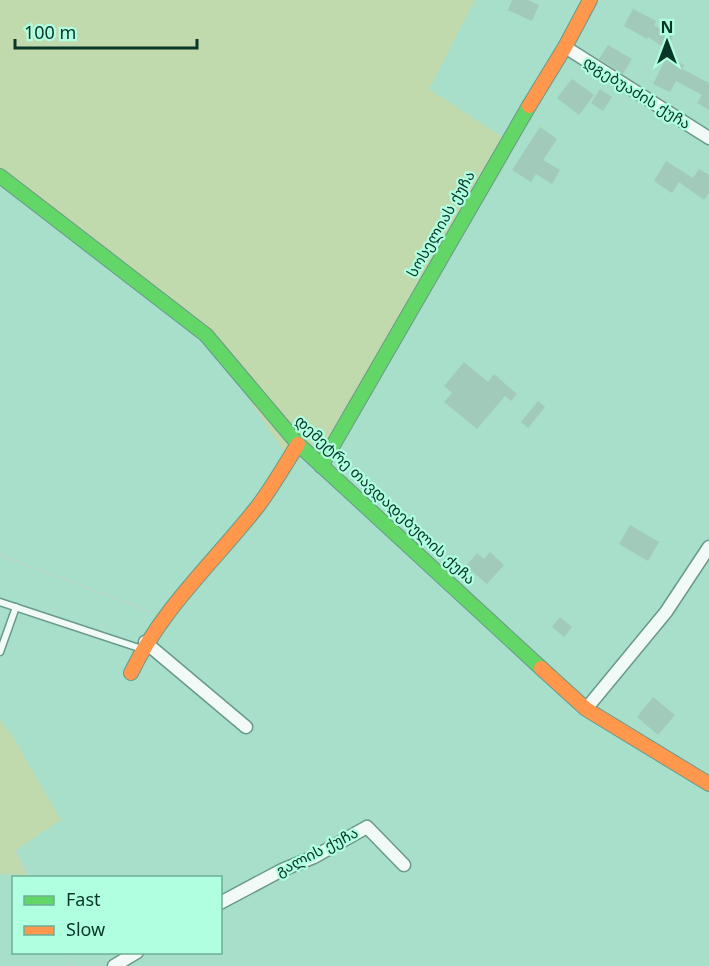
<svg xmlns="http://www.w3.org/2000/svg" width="709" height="966" viewBox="0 0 709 966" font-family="'Noto Sans','Noto Sans Georgian',sans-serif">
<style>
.green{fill:#c0daae}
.building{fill:#a1cabb}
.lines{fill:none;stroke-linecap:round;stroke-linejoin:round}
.lane-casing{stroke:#69998a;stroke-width:9}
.street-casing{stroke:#69998a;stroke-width:15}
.fast-casing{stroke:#69998a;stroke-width:16}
.slow-casing{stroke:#69998a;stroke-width:16}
.path{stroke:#c0d3cd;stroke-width:2;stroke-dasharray:4.5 3;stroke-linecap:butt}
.lane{stroke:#f2faf7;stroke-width:6}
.street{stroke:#f2faf7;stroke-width:12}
.fast{stroke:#63d668;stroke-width:14}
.slow{stroke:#ff974d;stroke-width:14}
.labels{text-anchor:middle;stroke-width:4.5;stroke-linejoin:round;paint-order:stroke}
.street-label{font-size:15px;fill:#083628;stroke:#b0ffe0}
</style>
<rect width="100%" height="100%" fill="#a7dfcb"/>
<g class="green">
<path d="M0 0H475L429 89 508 141 321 466 285 453 206 335 0 176Z"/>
<path d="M0 720 13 737 61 820 16 850 28 875 0 874Z"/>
</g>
<g class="building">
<path d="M512 0H528L539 5 532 21 508 10Z"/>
<path d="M633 9 656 21 654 25 673 37 665 48 648 37 647 39 624 26Z"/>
<path d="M608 45 632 59 623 74 599 59Z"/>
<path d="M667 56 684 65 682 69 709 83V110L697 103 702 95 676 81 670 92 653 84Z"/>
<path d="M572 79 594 95 579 115 557 98Z"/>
<path d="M600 89 612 97 603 111 591 103Z"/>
<path d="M540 127 557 139 543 160 560 170 552 184 536 174 531 182 512 170Z"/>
<path d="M666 161 693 178 699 169 709 175V193L704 200 679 182 672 193 654 181Z"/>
<path d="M464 362 488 382 494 374 517 394 511 401 505 396 477 429 444 402 452 393 444 386Z"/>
<path d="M538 401 545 407 528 428 521 422Z"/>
<path d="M630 525 659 542 648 561 619 544Z"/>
<path d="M490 552 504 565 487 584 466 566 477 553 484 559Z"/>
<path d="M560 617 572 627 564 637 552 627Z"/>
<path d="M653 697 675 715 658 735 637 717Z"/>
</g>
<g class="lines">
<defs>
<g id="lane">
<path d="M0 602 139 648"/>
<path d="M0 652 16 607"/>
</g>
<g id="street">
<path d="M565 47 709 138"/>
<path d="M145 642 246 727"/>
<path d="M586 709 666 612 709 547"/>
<path d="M220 903 282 870 314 857 367 827 404 865"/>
<path d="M114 966 137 952"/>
</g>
<g id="fast">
<path d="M0 176 206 335 298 444 541 668"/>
<path d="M321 466 529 106"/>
</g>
<g id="slow">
<path d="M529 106 565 47 590 0"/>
<path d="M541 668 586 709 709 784"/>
<path d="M131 673C162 608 214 562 258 506 273 486 285 465 298 444"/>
</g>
</defs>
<use href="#lane" class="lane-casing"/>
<use href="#street" class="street-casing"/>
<use href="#fast" class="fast-casing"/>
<use href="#slow" class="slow-casing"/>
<g class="path">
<path d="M0 555 150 611"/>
<path d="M15 850 29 878"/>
<path d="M66 952 73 966"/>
</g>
<use href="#lane" class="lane"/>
<use href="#street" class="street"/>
<use href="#fast" class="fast"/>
<use href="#slow" class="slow"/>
</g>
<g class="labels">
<g class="street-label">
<text transform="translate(637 93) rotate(32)" y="5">დგებუაძის ქუჩა</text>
<text transform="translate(441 224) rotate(-60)" y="5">სოსელიას ქუჩა</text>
<text transform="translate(385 500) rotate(43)" y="5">დემეტრე თავდადებულის ქუჩა</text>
<text transform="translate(317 852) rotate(-27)" y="5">გალის ქუჩა</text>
</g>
</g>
<rect x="12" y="876" width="210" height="78" fill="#b0ffe0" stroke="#6daf96" stroke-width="1.5"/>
<rect x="24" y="896" width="30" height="9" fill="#63d668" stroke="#6daf96" stroke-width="1.5"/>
<text x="66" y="906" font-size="18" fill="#083628">Fast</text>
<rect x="24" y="926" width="30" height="9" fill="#ff974d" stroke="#6daf96" stroke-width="1.5"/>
<text x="66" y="936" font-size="18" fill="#083628">Slow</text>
<g transform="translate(667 42)" stroke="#b0ffe0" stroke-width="4.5" paint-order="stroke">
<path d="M0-4.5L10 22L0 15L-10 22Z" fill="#083628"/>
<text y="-9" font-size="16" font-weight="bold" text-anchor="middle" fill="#083628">N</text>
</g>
<path d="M15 39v9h182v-9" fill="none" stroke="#083628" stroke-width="3"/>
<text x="24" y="39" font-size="18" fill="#083628" stroke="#b0ffe0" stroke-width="4.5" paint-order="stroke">100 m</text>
</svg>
